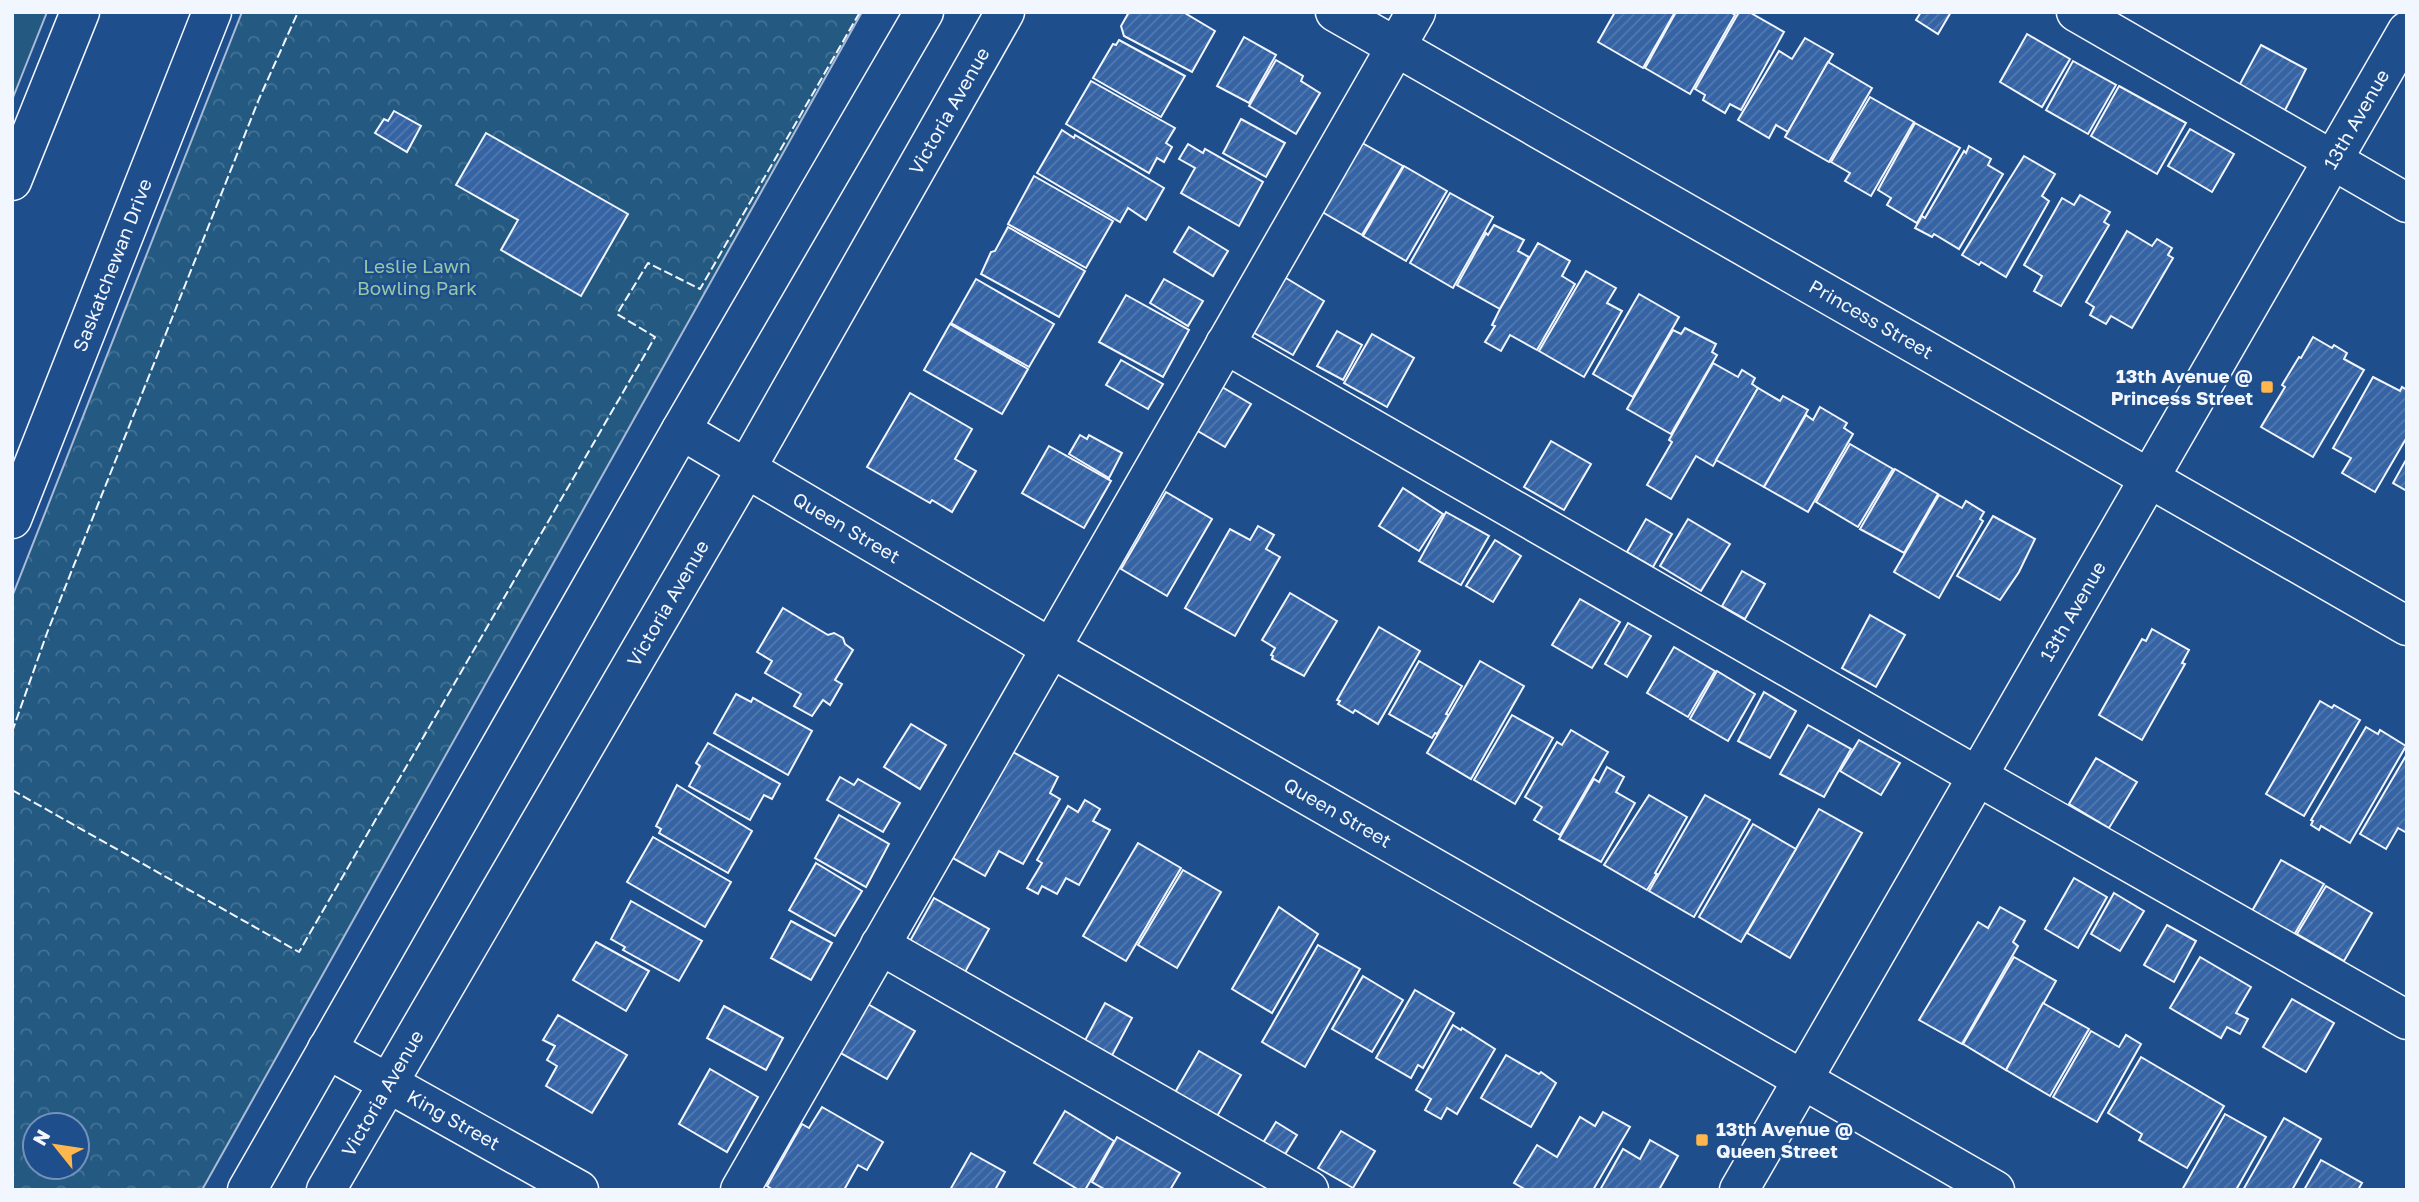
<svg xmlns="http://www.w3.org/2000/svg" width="2419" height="1202" viewBox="0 0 2419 1202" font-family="'Golos Text',sans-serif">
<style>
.grass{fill:#245a82;stroke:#a8bbd7;stroke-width:2}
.forest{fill:url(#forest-crowns);stroke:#a8bbd7;stroke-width:2;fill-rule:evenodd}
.building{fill:url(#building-hatch);stroke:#f2f6ff;stroke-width:2}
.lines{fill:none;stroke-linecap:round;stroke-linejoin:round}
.minor-casing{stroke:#f2f6ff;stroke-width:41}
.major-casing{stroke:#f2f6ff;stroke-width:41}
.minor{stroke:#1f4e8c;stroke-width:38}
.major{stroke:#1f4e8c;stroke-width:38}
.fence{stroke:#f2f6ff;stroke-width:2;stroke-dasharray:9 3.5;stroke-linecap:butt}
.poi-dot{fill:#ffb74d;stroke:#1f4e8c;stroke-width:2.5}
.labels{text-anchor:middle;stroke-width:5;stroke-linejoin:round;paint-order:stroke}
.street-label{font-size:19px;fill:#f2f6ff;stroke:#1f4e8c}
.park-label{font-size:19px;fill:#97c8a6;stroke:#1f4e8c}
.poi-label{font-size:19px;font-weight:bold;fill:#f2f6ff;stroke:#1f4e8c;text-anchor:end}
</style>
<defs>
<pattern id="forest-crowns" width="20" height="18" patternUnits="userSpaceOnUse" patternTransform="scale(1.75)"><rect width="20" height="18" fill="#245a82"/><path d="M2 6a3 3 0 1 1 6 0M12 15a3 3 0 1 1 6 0" fill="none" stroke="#447295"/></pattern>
<pattern id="building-hatch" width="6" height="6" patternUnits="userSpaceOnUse" patternTransform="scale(1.75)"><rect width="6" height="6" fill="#3563a3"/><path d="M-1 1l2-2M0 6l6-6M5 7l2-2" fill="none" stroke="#537ab1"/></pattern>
</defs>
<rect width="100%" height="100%" fill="#1f4e8c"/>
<path class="grass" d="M12 12H47L12 100Z"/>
<path class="forest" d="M242 12H862L202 1190H12V597ZM35 1125H77V1167H35Z"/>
<g class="building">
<path d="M1129 12H1183L1215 31 1192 72 1124 36 1121 26Z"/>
<path d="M1615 12H1675L1643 68 1598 42Z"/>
<path d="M1676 12H1730L1735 15 1690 94 1645 68Z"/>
<path d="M1739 12H1749L1784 32 1741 110 1730 104 1725 113 1703 100 1705 95 1695 89Z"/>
<path d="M1921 12H1951L1938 34 1916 20Z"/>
<path d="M2027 34 2070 59 2042 107 2000 82Z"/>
<path d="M1244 37 1276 55 1249 103 1217 86Z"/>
<path d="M1805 38 1833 54 1788 132 1776 125 1769 138 1738 120 1779 51 1792 59Z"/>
<path d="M1119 40 1185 76 1161 117 1093 78 1113 44 1116 45Z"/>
<path d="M2261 45 2306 69 2280 120 2234 95Z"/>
<path d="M1276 60 1303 76 1301 81 1320 93 1296 134 1249 106Z"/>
<path d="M2073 61 2116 85 2088 134 2046 110Z"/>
<path d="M1828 62 1872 88 1829 162 1785 137Z"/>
<path d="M1091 81 1175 128 1166 143 1172 147 1164 162 1157 158 1149 173 1066 124Z"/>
<path d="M2119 86 2186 123 2157 174 2091 136Z"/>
<path d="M1870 97 1914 122 1871 196 1845 181 1850 173 1831 162Z"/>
<path d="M394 111 421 126 407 152 375 133 384 119 388 121Z"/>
<path d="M1241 119 1285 143 1266 177 1223 153Z"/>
<path d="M1915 123 1960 148 1917 223 1887 205 1891 198 1878 190Z"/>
<path d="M2190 129 2234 154 2212 192 2168 166Z"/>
<path d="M1062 130 1074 138 1075 135 1164 188 1146 220 1128 208 1120 222 1037 173Z"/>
<path d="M486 133 628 214 581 296 501 250 518 220 456 185Z"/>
<path d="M1357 140 1403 166 1362 235 1317 209Z"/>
<path d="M1188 144 1203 153 1205 149 1263 182 1239 226 1181 193 1195 168 1179 159Z"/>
<path d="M1969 146 1991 159 1988 165 2003 174 1959 249 1934 234 1932 237 1915 228 1922 216 1925 218 1964 151 1966 153Z"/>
<path d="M2024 156 2055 174 2042 196 2049 201 2006 277 1981 262 1979 265 1962 255Z"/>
<path d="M1404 166 1447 191 1406 261 1363 236Z"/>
<path d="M1034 176 1113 221 1086 268 1008 224Z"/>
<path d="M1450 193 1493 217 1453 288 1410 263Z"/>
<path d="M2080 195 2110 212 2104 222 2109 225 2061 306 2034 291 2042 276 2024 265 2062 198 2074 205Z"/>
<path d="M1494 225 1524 240 1518 251 1529 257 1500 309 1457 285 1486 233 1488 235Z"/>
<path d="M1008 227 1085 271 1059 317 981 274 991 252 995 251Z"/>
<path d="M1189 227 1228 251 1213 276 1174 252Z"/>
<path d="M2127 231 2152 246 2157 239 2172 248 2168 255 2173 258 2132 328 2111 316 2106 324 2090 315 2094 307 2086 302Z"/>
<path d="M1538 243 1570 261 1562 276 1575 284 1537 350 1510 335 1501 351 1485 342 1495 326 1492 325 1500 309Z"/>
<path d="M1586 271 1616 288 1607 303 1622 311 1584 377 1539 351Z"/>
<path d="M1281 275 1324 301 1293 355 1249 330Z"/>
<path d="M976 279 1054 324 1029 367 951 323Z"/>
<path d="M1164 279 1203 301 1188 326 1150 303Z"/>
<path d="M1639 294 1679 317 1633 397 1593 374Z"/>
<path d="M1126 295 1189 330 1163 377 1099 342Z"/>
<path d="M950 324 1028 369 1002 414 924 370Z"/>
<path d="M1685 328 1716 344 1712 352 1717 355 1671 434 1627 409 1673 330 1681 334Z"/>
<path d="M1337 331 1362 345 1343 380 1317 366Z"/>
<path d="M1372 334 1414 358 1387 407 1344 383Z"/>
<path d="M2313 337 2332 348 2334 345 2347 353 2344 359 2364 370 2313 457 2261 427 2285 387 2282 385 2299 357 2301 358Z"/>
<path d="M1121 360 1163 384 1148 409 1106 385Z"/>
<path d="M1713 363 1738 377 1742 370 1755 378 1752 384 1758 388 1713 466 1696 456 1671 499 1647 485 1672 442 1669 440Z"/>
<path d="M2373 377 2400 391 2402 387 2407 390V437L2375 492 2342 473 2351 458 2333 448Z"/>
<path d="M1222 387 1251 404 1225 447 1196 430Z"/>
<path d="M1758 388 1780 401 1783 396 1808 410 1764 487 1716 460Z"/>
<path d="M910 393 972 429 955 459 976 471 952 512 932 500 930 503 867 467Z"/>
<path d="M1820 407 1847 423 1844 428 1853 434 1808 512 1764 487 1806 415 1813 420Z"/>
<path d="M1080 435 1087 439 1089 435 1122 453 1109 478 1069 454Z"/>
<path d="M1551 441 1591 464 1564 510 1524 487Z"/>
<path d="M1850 444 1893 469 1858 527 1816 502Z"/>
<path d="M1049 446 1111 481 1084 528 1022 493Z"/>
<path d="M2407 458V491L2393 483Z"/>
<path d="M1895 469 1938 494 1904 553 1860 529Z"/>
<path d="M1403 488 1443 514 1419 551 1379 526Z"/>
<path d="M1166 492 1212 519 1167 596 1121 569Z"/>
<path d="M1939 495 1962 508 1966 501 1984 512 1980 519 1983 521 1939 598 1894 572Z"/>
<path d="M1446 512 1489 536 1461 585 1419 561Z"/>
<path d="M1993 516 2035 539 2019 572 2000 600 1957 576Z"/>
<path d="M1646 519 1672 534 1653 567 1627 552Z"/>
<path d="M1688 519 1730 544 1701 591 1660 566Z"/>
<path d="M1258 526 1274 535 1266 549 1280 557 1235 636 1185 608 1230 529 1250 540Z"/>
<path d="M1495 540 1521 556 1493 602 1466 586Z"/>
<path d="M1742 571 1765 584 1745 619 1722 606Z"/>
<path d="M1290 593 1337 621 1304 676 1272 659 1273 656 1271 655 1275 648 1262 640Z"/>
<path d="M1580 599 1620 622 1592 668 1552 645Z"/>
<path d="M783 608 828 635 834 633 843 638 845 644 853 650 835 680 842 684 830 705 823 700 812 716 794 706 801 694 765 673 772 661 757 652Z"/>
<path d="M1870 615 1905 635 1876 687 1842 668Z"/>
<path d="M1628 623 1651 636 1627 677 1605 664Z"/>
<path d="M1379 627 1420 651 1378 724 1355 710 1353 713 1338 704 1340 701 1337 700Z"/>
<path d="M2152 629 2189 650 2182 663 2185 664 2142 740 2099 715 2142 639 2146 641Z"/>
<path d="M1674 647 1715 671 1688 717 1647 693Z"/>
<path d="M1419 661 1462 686 1446 714 1449 715 1437 734 1435 733 1432 738 1389 714Z"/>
<path d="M1480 661 1524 686 1471 779 1427 753Z"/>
<path d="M1717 671 1755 694 1728 741 1690 719Z"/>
<path d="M1764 692 1796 711 1770 758 1738 741Z"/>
<path d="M736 694 751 702 753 698 812 731 788 775 714 733Z"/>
<path d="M2320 701 2332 708 2334 705 2360 720 2304 816 2266 794Z"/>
<path d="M1512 715 1553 738 1515 804 1474 780Z"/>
<path d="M911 724 946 745 920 789 884 767Z"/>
<path d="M1808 725 1851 749 1824 797 1780 774Z"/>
<path d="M2366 727 2378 734 2380 730 2406 746 2350 843 2321 826 2319 830 2311 825 2313 821 2311 820Z"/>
<path d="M1571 730 1608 752 1560 835 1534 820 1542 807 1525 797 1557 742 1562 745Z"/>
<path d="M1859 740 1900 763 1881 795 1840 771Z"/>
<path d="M708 743 780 784 772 799 764 795 750 820 689 786 700 766 696 763Z"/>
<path d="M1013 752 1058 777 1050 793 1060 799 1023 864 999 851 985 876 953 858Z"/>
<path d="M2407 754V833L2398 828 2386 849 2360 834Z"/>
<path d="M2096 758 2137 782 2109 828 2069 804Z"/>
<path d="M1607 767 1624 777 1616 792 1635 803 1601 862 1559 839 1594 779 1599 782Z"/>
<path d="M840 777 854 785 858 779 900 803 883 832 827 800Z"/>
<path d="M677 785 752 831 728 873 659 833 661 829 656 826Z"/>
<path d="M1649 795 1687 817 1655 873 1657 874 1647 890 1604 865Z"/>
<path d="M1705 795 1750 820 1694 917 1649 891Z"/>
<path d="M1085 800 1100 809 1093 821 1110 830 1079 885 1066 878 1057 894 1042 886 1038 894 1027 888 1042 863 1037 860 1068 806 1078 812Z"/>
<path d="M1819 809 1862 833 1790 958 1747 933Z"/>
<path d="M839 815 889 844 866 887 815 858Z"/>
<path d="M1753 824 1796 849 1741 942 1699 917Z"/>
<path d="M653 837 731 882 705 927 627 882Z"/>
<path d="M1138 843 1181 868 1126 961 1083 936Z"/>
<path d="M2281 860 2324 884 2294 935 2252 911Z"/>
<path d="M816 863 862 891 835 936 789 910Z"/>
<path d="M1183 870 1221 892 1177 968 1138 945Z"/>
<path d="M2074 878 2107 897 2078 948 2045 929Z"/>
<path d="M2326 886 2372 913 2344 961 2297 934Z"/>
<path d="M2114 893 2144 911 2120 951 2091 934Z"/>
<path d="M934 898 989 929 960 981 905 950Z"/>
<path d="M631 901 702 941 679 981 623 950 625 947 611 939Z"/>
<path d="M1279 907 1318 934 1272 1013 1232 989Z"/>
<path d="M2000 907 2025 921 2013 942 2018 946 1962 1044 1919 1020 1978 922 1988 928Z"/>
<path d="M791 921 832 943 811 980 771 958Z"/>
<path d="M2167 925 2196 941 2174 982 2144 965Z"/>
<path d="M596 942 649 971 626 1011 573 980Z"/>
<path d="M1318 945 1360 969 1305 1067 1262 1042Z"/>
<path d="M2014 957 2056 981 2006 1070 1963 1044Z"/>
<path d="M2200 957 2251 987 2236 1013 2248 1019 2240 1034 2227 1027 2221 1038 2170 1008Z"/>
<path d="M1363 976 1403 1000 1372 1052 1332 1029Z"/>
<path d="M1415 990 1454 1013 1423 1068 1418 1065 1411 1078 1376 1058Z"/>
<path d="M2292 999 2334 1023 2306 1072 2263 1047Z"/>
<path d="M866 1003 915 1031 887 1079 839 1052Z"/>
<path d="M1105 1003 1132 1018 1109 1061 1082 1046Z"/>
<path d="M2043 1003 2089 1029 2050 1096 2006 1070Z"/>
<path d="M724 1006 783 1038 766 1070 707 1038Z"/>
<path d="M558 1015 627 1055 592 1113 546 1086 557 1066 547 1060 555 1046 543 1040Z"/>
<path d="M1453 1025 1461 1030 1462 1028 1495 1049 1457 1114 1447 1108 1441 1119 1425 1110 1431 1099 1416 1090Z"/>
<path d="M2091 1031 2119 1047 2126 1035 2141 1044 2097 1122 2053 1097Z"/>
<path d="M1199 1051 1241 1075 1212 1125 1170 1101Z"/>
<path d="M1506 1055 1539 1074 1541 1072 1556 1083 1531 1127 1481 1098Z"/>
<path d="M2141 1057 2224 1106 2187 1168 2139 1140 2142 1134 2108 1113Z"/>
<path d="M710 1069 758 1097 727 1152 679 1124Z"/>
<path d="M822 1107 883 1142 867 1170 858 1165 844 1190H773L767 1186 802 1124 809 1128Z"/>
<path d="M1065 1111 1114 1141 1085 1190H1079L1034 1163Z"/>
<path d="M1603 1112 1630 1127 1593 1190H1526L1514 1183 1537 1145 1557 1157 1580 1117 1595 1126Z"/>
<path d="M2225 1114 2266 1137 2236 1190H2182Z"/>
<path d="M2284 1118 2321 1139 2292 1190H2243Z"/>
<path d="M1276 1122 1297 1135 1279 1164 1258 1151Z"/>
<path d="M1341 1131 1375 1151 1353 1188 1318 1168Z"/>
<path d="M1117 1137 1180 1173 1170 1190H1106L1092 1182Z"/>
<path d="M1650 1140 1678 1156 1659 1190H1600L1623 1149 1640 1159Z"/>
<path d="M971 1153 1005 1172 995 1190H950Z"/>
<path d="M2321 1160 2362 1183 2358 1190H2304Z"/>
</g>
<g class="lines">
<defs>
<g id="minor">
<path id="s1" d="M1335 12 2407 626"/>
<path d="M2076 12 2407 203"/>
<path d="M1225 344 1977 776 2407 1020"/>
<path id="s2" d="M681 430 1051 648 1995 1190"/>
<path d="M880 945 1309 1190"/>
<path id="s3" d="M327 1049 579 1190"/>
<path d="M247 1190 681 430 924 12"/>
<path id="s4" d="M326 1190 746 469 1005 12"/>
<path d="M740 1190 1416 12"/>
<path id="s5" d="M1739 1190 2407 31"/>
</g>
<g id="major">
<path d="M12 181 80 12"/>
<path id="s6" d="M12 519 212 12"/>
</g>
</defs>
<use href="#minor" class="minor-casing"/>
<use href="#major" class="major-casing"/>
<use href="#minor" class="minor"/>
<use href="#major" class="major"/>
<g class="fence">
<path d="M12 732 47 633 259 99 298 12"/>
<path d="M12 790 299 952 655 337 617 314 648 263 700 289 860 12"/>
</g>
</g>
<g class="poi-dot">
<rect x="2260" y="380" width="14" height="14" rx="3.5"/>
<rect x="1695" y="1133" width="14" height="14" rx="3.5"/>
</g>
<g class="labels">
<g class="street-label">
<text dy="7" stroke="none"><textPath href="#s4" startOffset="1246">Victoria Avenue</textPath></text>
<text dy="7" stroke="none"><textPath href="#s5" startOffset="1236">13th Avenue</textPath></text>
<text dy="7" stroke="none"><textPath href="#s6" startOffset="273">Saskatchewan Drive</textPath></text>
<text dy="7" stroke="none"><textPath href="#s1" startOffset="618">Princess Street</textPath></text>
<text dy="7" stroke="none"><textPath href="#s2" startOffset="192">Queen Street</textPath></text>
<text dy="7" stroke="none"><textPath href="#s4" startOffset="679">Victoria Avenue</textPath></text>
<text dy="7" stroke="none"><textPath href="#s5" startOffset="668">13th Avenue</textPath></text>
<text dy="7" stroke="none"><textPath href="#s2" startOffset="760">Queen Street</textPath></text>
<text dy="7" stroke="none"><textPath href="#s4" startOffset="112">Victoria Avenue</textPath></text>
<text dy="7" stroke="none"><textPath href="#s3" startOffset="145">King Street</textPath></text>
</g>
<g class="park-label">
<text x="417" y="273">Leslie Lawn<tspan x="417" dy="22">Bowling Park</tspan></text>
</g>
<g class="poi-label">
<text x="2253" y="383">13th Avenue @<tspan x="2253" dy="22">Princess Street</tspan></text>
<text x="1716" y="1136" text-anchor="start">13th Avenue @<tspan x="1716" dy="22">Queen Street</tspan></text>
</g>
</g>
<rect width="2419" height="1202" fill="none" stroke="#f2f6ff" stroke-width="28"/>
<g transform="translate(56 1146) rotate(300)"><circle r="33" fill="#1f4e8c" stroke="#7391ba" stroke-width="2"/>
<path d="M0-5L12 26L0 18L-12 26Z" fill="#ffb74d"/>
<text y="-10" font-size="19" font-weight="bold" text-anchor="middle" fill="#f2f6ff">N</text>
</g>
</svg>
